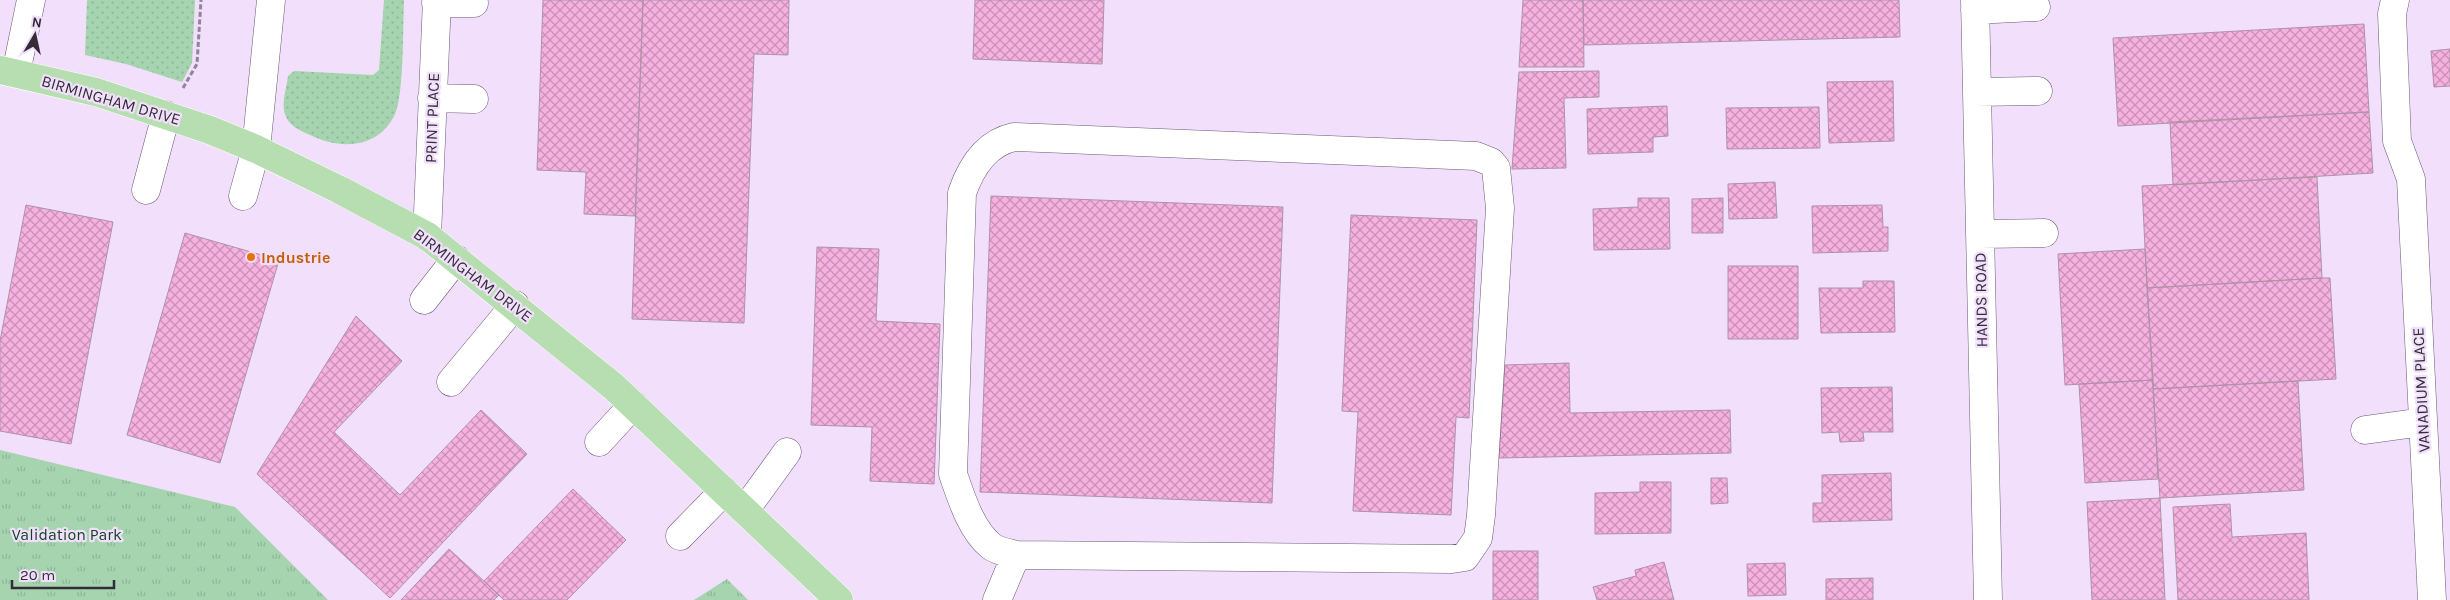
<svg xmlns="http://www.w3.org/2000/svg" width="2450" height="600" viewBox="0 0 2450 600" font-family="Karla,sans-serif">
	<defs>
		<pattern id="grass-dots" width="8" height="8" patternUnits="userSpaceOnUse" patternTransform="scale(1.25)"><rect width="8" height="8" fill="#a5d4af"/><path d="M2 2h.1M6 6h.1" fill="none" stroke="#8fb697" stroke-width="1.8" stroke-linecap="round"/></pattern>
		<pattern id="park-tufts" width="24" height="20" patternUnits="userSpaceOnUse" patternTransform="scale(1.25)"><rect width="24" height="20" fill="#a5d4af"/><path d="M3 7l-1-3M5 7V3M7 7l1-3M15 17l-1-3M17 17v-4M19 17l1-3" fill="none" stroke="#8fb697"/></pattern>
		<pattern id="building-cross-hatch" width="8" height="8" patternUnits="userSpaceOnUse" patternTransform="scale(1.25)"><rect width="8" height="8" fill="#f7b1e1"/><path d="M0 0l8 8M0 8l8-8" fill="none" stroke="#c990b7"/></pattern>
	</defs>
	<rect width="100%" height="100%" fill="#f1dffc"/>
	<path fill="url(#grass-dots)" d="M87,0H195L192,63L182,82L126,64L85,55Z
		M384,0H404C403,23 404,97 395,114C379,149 340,150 310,135C299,130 289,126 285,114C281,104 287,86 288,76L294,71L373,75L379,70Z"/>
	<path fill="url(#park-tufts)" d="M0,450L235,507L328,600H0Z
		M727,579L748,600H694Z"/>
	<path fill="url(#building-cross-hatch)" stroke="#ae92a5" d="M543,0H643L635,216L584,214L586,172L537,170Z
		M643,0H789L788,55L754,54L744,323L632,319Z
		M975,0H1104L1102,64L973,59Z
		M1523,0H1583L1584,67H1519Z
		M1583,0H1899L1900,37L1584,45Z
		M2364,24L2369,112L2118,126L2113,38Z
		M2450,49V86L2434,87L2431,51Z
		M1599,71V97L1564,98L1566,168L1512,169L1519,72Z
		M1893,81L1894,141L1829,143L1827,82Z
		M1667,106L1668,136L1653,137V152L1588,154L1587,109Z
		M1819,107L1820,148L1727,149L1726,108Z
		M2369,112L2373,173L2173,185L2170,122Z
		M2317,177L2322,278L2147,288L2142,186Z
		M1775,182L1777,218L1729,219L1728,184Z
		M991,196L1283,207L1272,503L980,492Z
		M1638,198H1669L1670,249L1594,250L1593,209L1638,207Z
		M1723,198V233H1692V199Z
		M26,205L113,222L71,444L0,431V341Z
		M1882,205L1883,227H1888V251L1813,253L1812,206Z
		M1351,215L1477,220L1469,418L1456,417L1451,515L1353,511L1358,412L1342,411Z
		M185,233L279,260L220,463L127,435Z
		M817,247L879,249L876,321L940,324L934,484L870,481L872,427L811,425Z
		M2145,249L2153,380L2065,385L2058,254Z
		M1728,266H1798V339H1728Z
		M2322,278H2330L2336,379L2153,389L2147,288Z
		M1863,281H1894L1895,332L1821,333L1819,288H1863Z
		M356,316L402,361L334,432L400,495L481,410L527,454L390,598L257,474Z
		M1569,363L1570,413L1730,410L1731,453L1499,458L1505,365Z
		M2153,380L2158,479L2085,483L2079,384Z
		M2298,381L2304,490L2160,498L2153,389Z
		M1892,387L1893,432H1863L1864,441L1840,442L1839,432L1822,433L1821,388Z
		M1891,473L1892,520L1813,522V503H1822V475Z
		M1711,478H1727L1728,503L1711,504Z
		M1640,482H1671V533L1595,534V493L1640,492Z
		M573,489L626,540L567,600H504L484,581Z
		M2160,498L2165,600H2092L2087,502Z
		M2230,504L2232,537L2306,533L2309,600H2178L2173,507Z
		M449,549L499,595L494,600H401Z
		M1493,551H1538V600H1493Z
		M1664,562L1674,600H1597L1593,587L1636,576L1635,570Z
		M1785,563L1786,595L1748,596L1747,564Z
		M1873,578V600H1826V579Z"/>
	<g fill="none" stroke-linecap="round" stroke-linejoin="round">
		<g stroke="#695a72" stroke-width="29">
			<path id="minor" d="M1975,0L1988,600
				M2395,0L2392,14L2397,141L2411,179L2432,600
				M436,3H474
				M1975,10L2036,7
				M16,73L31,0
				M1977,92L2038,91
				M432,98L474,99
				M146,190L166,115
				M243,196L256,149L271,0
				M1980,234L2044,233
				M427,236L437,0
				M424,300L456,259
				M451,382L515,305
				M2365,430L2423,422
				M599,442L633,405
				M745,510L787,452
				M680,536L724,491
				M997,600L1016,555L1452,559L1465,557L1478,538L1481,515L1500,208L1496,168L1491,162L1476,156L1014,137C986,143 971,167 962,193L953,474C961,497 971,530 991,546C997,551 1009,553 1016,555"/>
		</g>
		<g stroke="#fff" stroke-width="29">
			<path id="major" d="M0,70L96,92L210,130L256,149L340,190L427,236L614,387L839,600"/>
		</g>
		<path stroke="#908498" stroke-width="3" stroke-dasharray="5 2.5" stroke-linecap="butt" d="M183,88L197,64L201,0"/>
		<use href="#minor" stroke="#fff" stroke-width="28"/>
		<use href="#major" stroke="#b7deb0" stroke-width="28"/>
	</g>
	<circle fill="#e8710a" stroke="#f1dffc" stroke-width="2" cx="251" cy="257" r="5"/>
	<g text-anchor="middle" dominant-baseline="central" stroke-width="4.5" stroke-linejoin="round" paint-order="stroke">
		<g font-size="16" fill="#342d38" stroke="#f1dffc">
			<text transform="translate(111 100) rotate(16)">BIRMINGHAM DRIVE</text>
			<text transform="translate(432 118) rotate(-88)">PRINT PLACE</text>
			<text transform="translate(473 275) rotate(37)">BIRMINGHAM DRIVE</text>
			<text transform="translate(1981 300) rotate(-91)">HANDS ROAD</text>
			<text transform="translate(2421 390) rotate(-93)">VANADIUM PLACE</text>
		</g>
		<g font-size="16" font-weight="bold" fill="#c56008" stroke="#f1dffc" text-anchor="start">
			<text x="261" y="257">Industrie</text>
		</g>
		<g font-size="16" fill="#104422" stroke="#f1dffc">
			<text x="67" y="534">Validation Park</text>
		</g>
	</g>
	<g transform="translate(35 35) rotate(9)" stroke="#f1dffc" stroke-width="4" paint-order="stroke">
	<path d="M0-4L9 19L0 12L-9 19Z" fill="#342d38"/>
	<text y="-8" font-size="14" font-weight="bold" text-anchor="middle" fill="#342d38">N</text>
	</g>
	<path d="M12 580v8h102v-8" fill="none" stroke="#342d38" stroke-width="2.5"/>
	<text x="20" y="580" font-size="15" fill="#342d38" stroke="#f1dffc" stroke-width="4" paint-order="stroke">20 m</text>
</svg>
